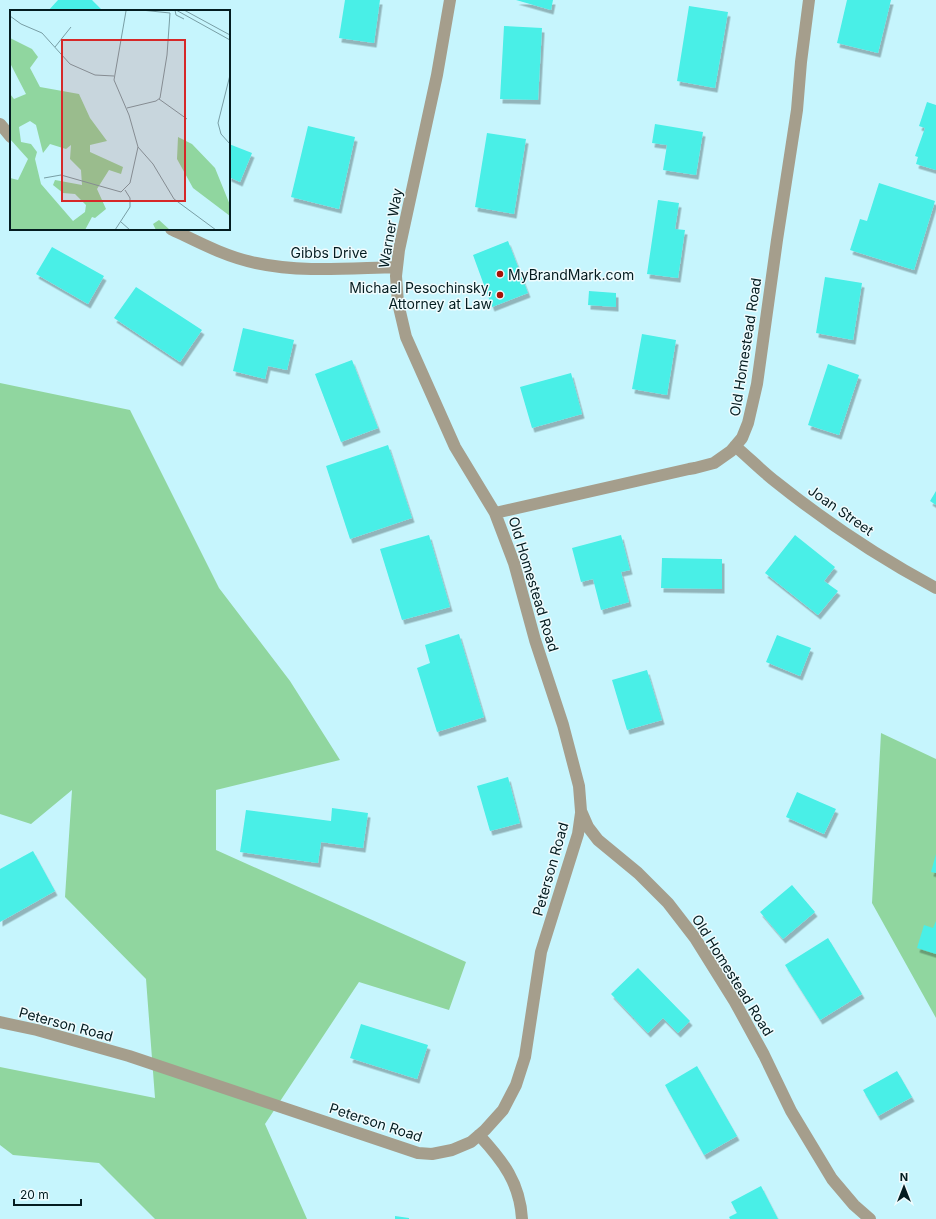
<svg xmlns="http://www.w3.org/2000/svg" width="936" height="1219" viewBox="0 0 936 1219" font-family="Inter,sans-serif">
	<defs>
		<filter id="shadow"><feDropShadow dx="2.5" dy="4.5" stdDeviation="0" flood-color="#0004"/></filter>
	</defs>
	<rect width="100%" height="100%" fill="#c6f5fd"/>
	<path fill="#90d69f" d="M0,383L130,410L219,588L290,681L340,760L216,790V850L466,962L449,1010L359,982L265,1124L307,1219H155L99,1163L13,1155L0,1145V1067L155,1098L146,979L65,897L72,790L31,824L0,814Z
		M881,733L936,759V1018L872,903Z"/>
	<path fill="#49efe7" filter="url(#shadow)" d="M58,0H92L103,11H48Z
		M345,0H380L374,43L339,38Z
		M516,0H553L551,10Z
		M847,0H891L878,53L837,43Z
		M689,6L728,12L715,88L677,81Z
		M504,26L542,28L538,100L500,99Z
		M927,102L936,105V170L916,164L918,157L915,156L925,128L919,126Z
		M655,124L703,132L696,175L663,170L667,145L652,143Z
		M308,126L355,137L339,209L291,197Z
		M487,133L526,139L514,214L475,207Z
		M229,144L252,153L240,182L229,177Z
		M879,183L935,201L914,270L850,250L860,219L867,221Z
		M658,200L679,203L675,229L685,230L678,278L647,274Z
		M508,241L528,293L492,307L473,255Z
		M52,247L104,276L88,304L36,274Z
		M825,277L862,283L853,340L816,333Z
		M136,287L202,330L180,362L114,318Z
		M589,291L616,293V307L588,305Z
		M243,328L294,340L287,370L268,366L265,379L233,371Z
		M642,334L676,340L667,395L632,389Z
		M352,360L378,428L341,442L315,374Z
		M828,364L859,375L839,435L808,425Z
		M571,373L582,414L532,428L520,387Z
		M388,445L412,518L350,539L326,466Z
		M936,491V505L930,501Z
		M429,535L450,607L402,620L380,549Z
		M621,535L630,570L621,572L629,602L601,610L593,579L581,582L572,548Z
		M795,535L835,567L824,581L838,591L818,615L765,573Z
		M662,558L722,559V589L661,588Z
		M459,634L484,717L437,732L417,668L430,663L425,645Z
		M777,635L811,648L800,676L766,662Z
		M647,670L662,720L627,730L612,680Z
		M508,777L520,823L490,831L477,786Z
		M797,792L836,809L824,834L786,817Z
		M332,808L368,813L363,848L321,842L318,863L240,852L246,810L331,821Z
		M33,851L55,891L0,922V869Z
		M936,854V873L931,872Z
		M792,885L815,912L783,939L760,912Z
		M936,921V954L917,948L924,925L933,928Z
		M828,938L862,994L820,1020L785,965Z
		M638,968L690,1021L678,1033L663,1018L648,1033L611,994Z
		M361,1024L428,1045L417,1079L350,1058Z
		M697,1066L737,1136L704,1155L665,1085Z
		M897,1071L912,1097L878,1116L863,1090Z
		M761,1186L778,1219H730L729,1217L737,1213L731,1202Z
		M395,1216L409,1218V1219H395Z"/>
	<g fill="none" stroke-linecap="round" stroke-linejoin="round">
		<path stroke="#a59e8c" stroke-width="12" d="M450,0L437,75L399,250L396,276L398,303L406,337L455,447L495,513L514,563L535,640L563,725L579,786L581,811L588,827L598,840L638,873L668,903L695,938L735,1002L764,1055L791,1111L832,1179L854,1205L870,1219
			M0,124L11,137
			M171,229C198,242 226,257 256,263C302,273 350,268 397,267
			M735,446C749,458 762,471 776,482C826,522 880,558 936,588
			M495,513L689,469L695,468L714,463L731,451L742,438L748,423L757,384L777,240L797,110L801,62L809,0
			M0,1022L37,1030L129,1056L418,1153L432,1154L452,1150L471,1142L485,1130L503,1110L516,1085L525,1057L541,952L578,834L581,813
			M479,1135C503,1161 520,1183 522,1219"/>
	</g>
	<g fill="#a61206" stroke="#effbfd" stroke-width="1.5">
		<circle cx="500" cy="274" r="4"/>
		<circle cx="500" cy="295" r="4"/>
	</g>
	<g text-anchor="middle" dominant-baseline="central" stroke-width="3" stroke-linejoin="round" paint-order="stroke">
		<g font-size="14" fill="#041c20" stroke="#effbfd">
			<text transform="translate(390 228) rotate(-80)">Warner Way</text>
			<text x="329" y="252">Gibbs Drive</text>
			<text transform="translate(745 347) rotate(-81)">Old Homestead Road</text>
			<text transform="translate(841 510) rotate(35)">Joan Street</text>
			<text transform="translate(534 584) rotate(73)">Old Homestead Road</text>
			<text transform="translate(550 869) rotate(-74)">Peterson Road</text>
			<text transform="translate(733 975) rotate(58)">Old Homestead Road</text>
			<text transform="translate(66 1024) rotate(15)">Peterson Road</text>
			<text transform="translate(376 1122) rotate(18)">Peterson Road</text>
		</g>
		<g font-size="14" fill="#041c20" stroke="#effbfd" text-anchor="start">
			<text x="508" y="274">MyBrandMark.com</text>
			<text x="492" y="287" text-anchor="end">Michael Pesochinsky,<tspan x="492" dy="16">Attorney at Law</tspan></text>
		</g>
	</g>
	<g transform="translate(10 10)">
		<rect width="220" height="220" fill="#c6f5fd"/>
		<path d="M0,28L22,39L28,47L20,58L30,77L69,84L80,108L97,131L80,135V142L113,157L111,164L99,160L87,179L96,199L85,208L82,207L75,220H0V168L8,170L18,149L0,129V84L4,89L16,84L0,53ZM20,111L26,115L33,143L40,134L56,139L61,135L60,149L71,160L72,175L45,170L43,175L53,183L65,184L76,195L75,202L63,211L31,174L25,149L27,142L21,134L11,132L9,117ZM168,127L182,134L205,158L220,195V206L183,178L167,149ZM149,210L160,220H146L143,214Z" fill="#90d69f" fill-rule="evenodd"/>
		<path fill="none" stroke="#789ea5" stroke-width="1" d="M165,0L166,5L174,9M166,0L220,30M174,0L220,25M116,1L104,70L119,105L128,137L143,154L164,189L206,220M0,6L11,14L32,23L60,54L85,65L104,66M45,37L61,17M220,65L208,113L211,124L220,134M149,89L177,109M117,98L146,91L150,88L157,45L160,3L131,0M34,168L51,165L111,182L120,173L128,137M111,212L120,220M105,220L120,197V188L115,180"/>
		<path fill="#d62828" fill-opacity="0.15" stroke="#d62828" stroke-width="2" d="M52,30H175V191H52Z"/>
		<rect width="220" height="220" fill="none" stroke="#041c20" stroke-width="2"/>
	</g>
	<g transform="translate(904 1187)" stroke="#effbfd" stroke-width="3" paint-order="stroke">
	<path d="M0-3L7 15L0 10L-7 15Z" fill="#041c20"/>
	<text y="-6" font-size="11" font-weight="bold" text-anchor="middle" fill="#041c20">N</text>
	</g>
	<path d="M14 1199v6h67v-6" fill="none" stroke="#041c20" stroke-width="2"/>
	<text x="20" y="1199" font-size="12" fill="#041c20" stroke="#effbfd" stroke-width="3" paint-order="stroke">20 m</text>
</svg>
